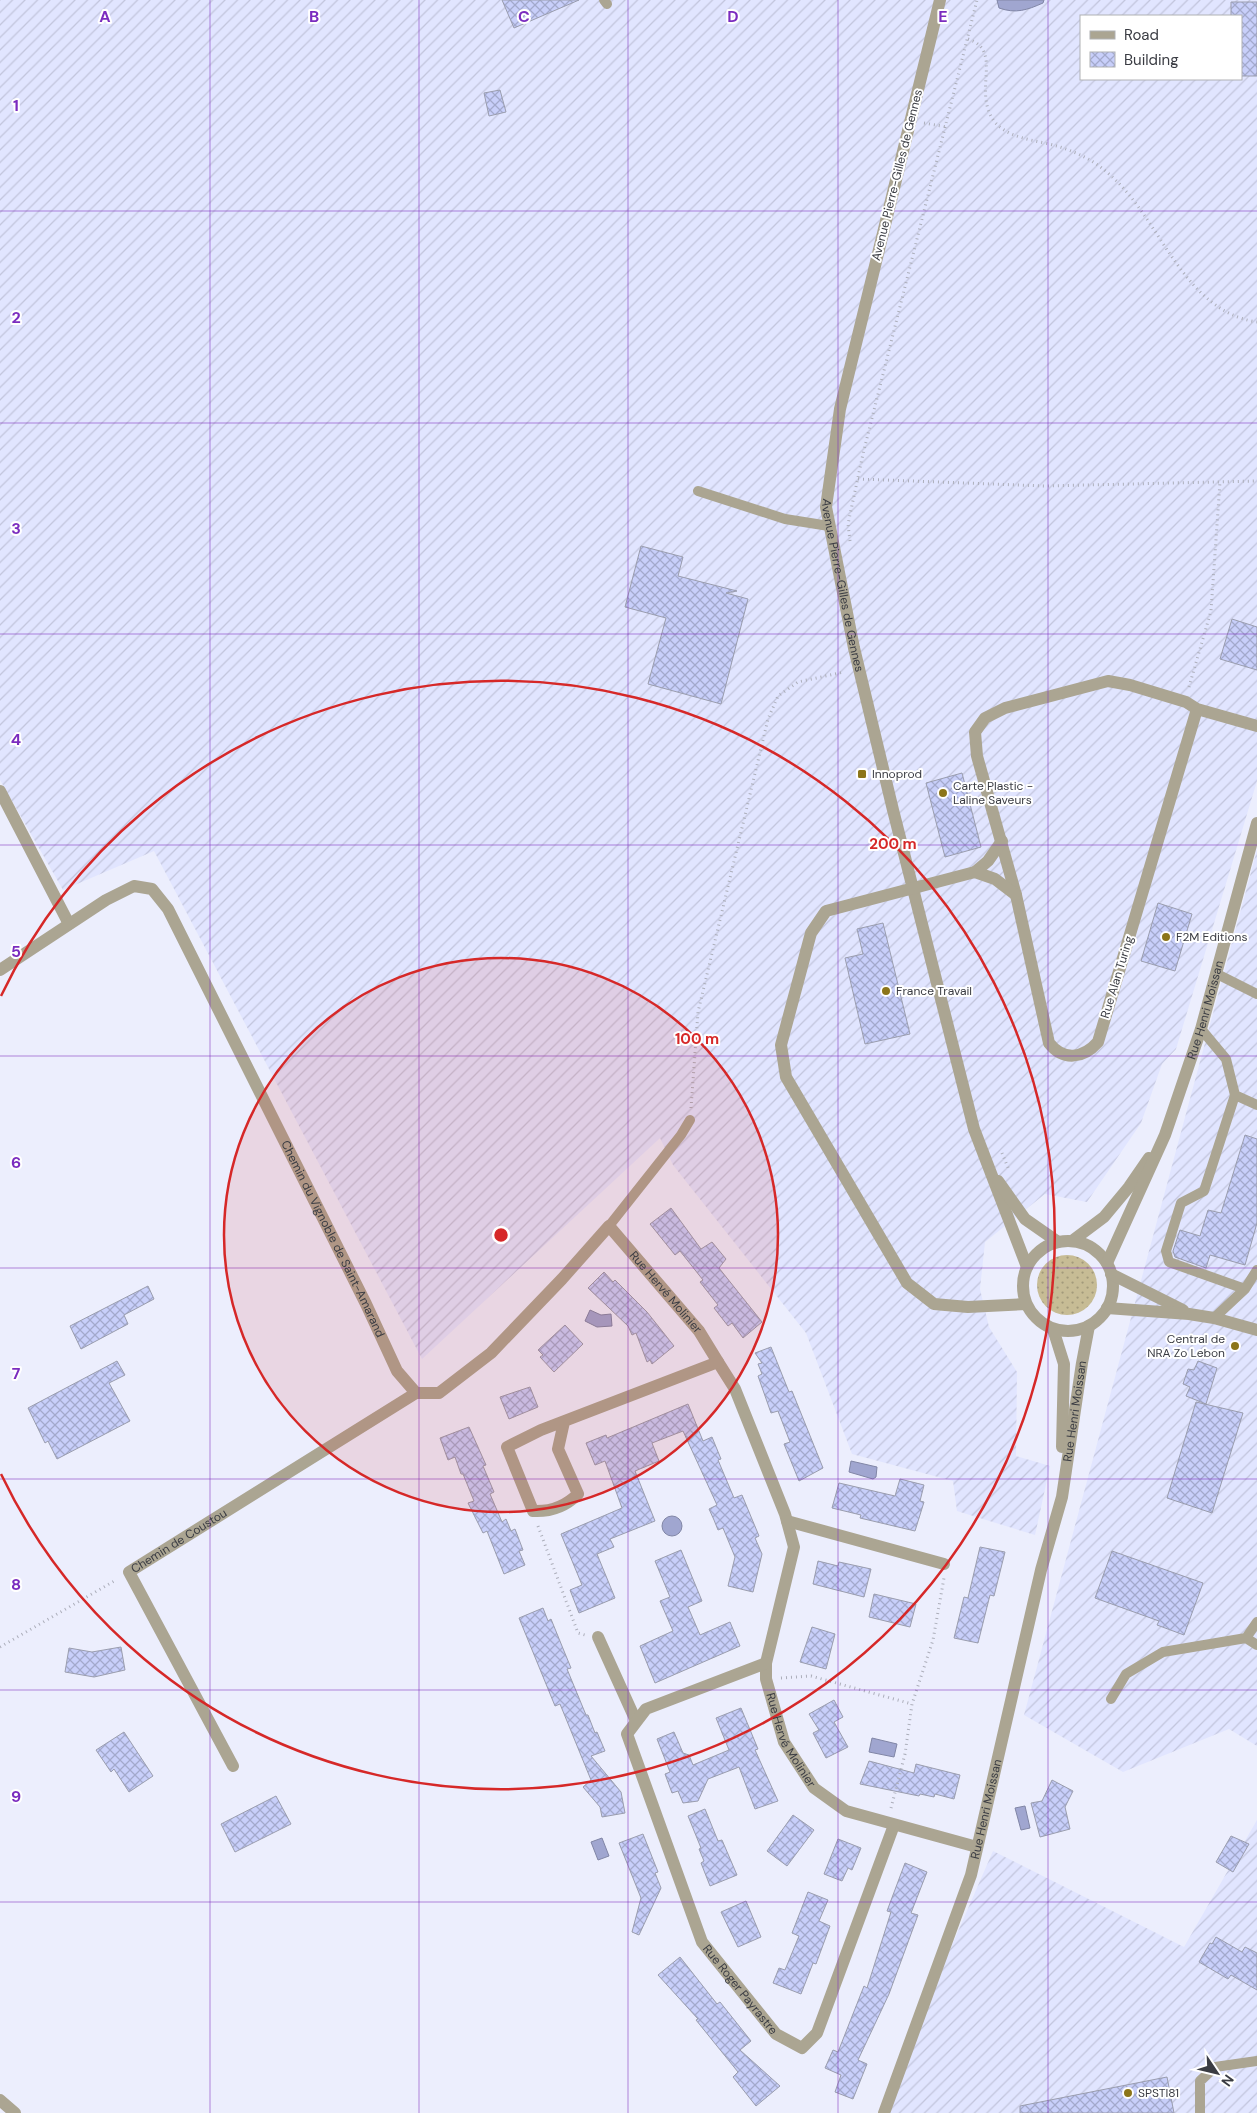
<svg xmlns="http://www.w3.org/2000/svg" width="1257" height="2113" viewBox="0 0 1257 2113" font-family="'DM Sans',sans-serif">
	<defs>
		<pattern id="industrial-furrows" width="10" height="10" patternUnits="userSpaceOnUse" patternTransform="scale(1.25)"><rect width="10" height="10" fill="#e1e5ff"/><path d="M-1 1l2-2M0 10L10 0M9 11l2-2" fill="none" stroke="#c2c5dc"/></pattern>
		<pattern id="grass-dots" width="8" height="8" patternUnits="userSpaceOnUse" patternTransform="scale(1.25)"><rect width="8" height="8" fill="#c7bc95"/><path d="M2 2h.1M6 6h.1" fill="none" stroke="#a39a7b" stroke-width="1.8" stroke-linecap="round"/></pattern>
		<pattern id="building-cross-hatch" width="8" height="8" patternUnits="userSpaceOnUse" patternTransform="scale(1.25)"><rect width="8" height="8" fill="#c8cffa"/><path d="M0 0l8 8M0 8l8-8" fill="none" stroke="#a3a9cc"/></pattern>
	</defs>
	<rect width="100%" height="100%" fill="#eceefd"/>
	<path fill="url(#industrial-furrows)" fill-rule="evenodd" d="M0,0H1257V781L1176,1049L1162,1064L1141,1123L1087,1202L1045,1194L985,1242L980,1289L989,1327L1017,1372L1016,1456L1050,1466L1035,1535L957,1511L953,1481L852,1454L806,1333L673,1165L660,1138L422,1359L154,851L63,890L0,780ZM1081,16H1241V79H1081Z
		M1257,850V1746L1229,1729L1123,1772L1024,1715Z
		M1257,1820V2113H879L993,1851L1184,1947Z"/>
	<path fill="url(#grass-dots)" d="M1037 1285a30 30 0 1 1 60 0a30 30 0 1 1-60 0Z"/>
	<path fill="#a0a6d0" stroke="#8186a6" d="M997,0H1044L1043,3C1027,10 1016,14 999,8Z
		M590,1310L601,1315L611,1314L612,1326L597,1327L585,1321Z
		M851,1461L877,1467L876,1477L873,1479L849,1472Z
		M662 1526a10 10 0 1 1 20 0a10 10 0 1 1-20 0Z
		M872,1738L897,1744L894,1757L869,1752Z
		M1025,1806L1030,1828L1021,1830L1015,1808Z
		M602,1838L609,1856L598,1860L591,1842Z"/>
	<path fill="url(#building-cross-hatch)" stroke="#9a9dae" d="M502,0H579L514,28Z
		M1231,2H1257V76H1241V16H1231Z
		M500,90L506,112L489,116L484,93Z
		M641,546L683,557L678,576L737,591L726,593L748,599L721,704L648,684L666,618L625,607Z
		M1232,619L1257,627V670L1220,659Z
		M962,773L981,847L945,857L926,783Z
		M1158,903L1192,914L1175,971L1141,961Z
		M883,923L910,1034L865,1044L845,958L863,954L857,929Z
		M1245,1135L1257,1139V1223L1245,1265L1210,1255L1206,1268L1175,1257L1173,1251L1180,1230L1200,1236L1208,1210L1221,1213Z
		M671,1208L701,1249L712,1242L726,1259L719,1268L762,1322L743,1338L732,1323L728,1326L714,1308L718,1305L700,1282L703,1280L680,1251L675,1255L650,1224Z
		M604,1272L613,1282L615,1280L647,1312L674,1346L652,1364L650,1360L647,1362L636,1333L632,1335L628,1326L588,1288Z
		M148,1286L154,1299L124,1315L128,1324L81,1349L70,1326Z
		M565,1325L583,1344L554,1372L540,1357L543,1355L538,1350Z
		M771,1347L789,1392L792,1391L823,1468L799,1481L784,1444L790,1442L778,1411L771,1413L758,1376L762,1374L758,1364L762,1363L755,1353Z
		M117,1361L125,1375L109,1383L130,1421L57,1459L48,1441L45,1443L28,1408Z
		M1198,1361L1217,1368L1206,1404L1186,1396L1190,1387L1183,1384L1188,1369L1194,1370Z
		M530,1387L538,1407L509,1419L500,1397Z
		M1196,1402L1243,1413L1212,1513L1167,1498Z
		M688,1404L703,1441L712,1437L721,1459L718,1460L734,1498L742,1495L759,1536L755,1538L762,1554L753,1592L728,1586L735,1557L723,1528L718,1530L714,1520L709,1509L717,1505L683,1431L652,1443L659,1461L635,1471L655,1521L610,1539L614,1547L597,1554L615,1598L579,1613L570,1590L582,1585L561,1534L622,1508L605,1461L595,1465L586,1443L606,1435L607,1438Z
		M469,1427L486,1465L483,1466L494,1492L490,1494L502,1522L506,1519L511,1531L515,1529L523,1550L519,1551L525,1565L504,1574L487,1531L483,1533L468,1503L474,1501L463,1474H461L455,1457L448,1460L440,1438Z
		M900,1479L924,1485L920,1501L924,1502L915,1531L860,1518L861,1515L832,1508L839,1483L895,1496Z
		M980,1547L1005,1552L994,1596L990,1595L978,1643L954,1638L964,1597L968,1598Z
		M681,1550L702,1601L688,1607L700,1635L730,1622L740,1646L655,1683L640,1646L673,1631L660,1601L670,1597L655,1561Z
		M1112,1551L1203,1583L1184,1635L1157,1625L1159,1621L1095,1598Z
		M818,1561L838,1566L839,1562L871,1569L864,1597L813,1584Z
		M874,1594L916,1604L910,1627L869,1617Z
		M543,1608L548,1621L551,1619L564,1651L571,1668L567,1669L586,1715H588L595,1733L597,1732L605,1751L591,1756L621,1792L625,1813L602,1817L600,1807L583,1787L591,1780L560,1704L555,1706L519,1618Z
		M812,1627L835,1634L826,1669L800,1662Z
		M121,1647L125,1670L94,1677L65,1672L69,1648L92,1652Z
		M834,1700L843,1717L834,1722L848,1747L826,1758L813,1733L819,1730L809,1714Z
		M741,1708L758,1749L755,1750L778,1801L755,1809L739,1767L708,1779L698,1801L683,1803L678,1791L672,1793L665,1774L670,1772L657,1739L674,1732L683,1753L689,1755L693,1765L729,1750L716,1718Z
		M124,1732L153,1776L129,1792L114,1769L111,1772L96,1750Z
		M869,1761L914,1773L916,1764L960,1775L954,1799L935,1794L934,1797L920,1794L919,1796L860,1784Z
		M1052,1780L1073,1791L1065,1807L1070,1829L1040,1837L1031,1803L1042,1801Z
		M276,1796L291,1824L235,1852L221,1824Z
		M705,1809L718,1841L722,1840L737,1875L710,1886L701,1863L704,1861L699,1849L701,1848L688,1816Z
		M793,1815L814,1830L787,1866L767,1851Z
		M643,1834L658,1872L655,1873L661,1888L639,1935L632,1932L641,1898L619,1843Z
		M1231,1836L1249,1844L1233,1872L1216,1862Z
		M838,1839L861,1848L852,1870L848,1868L842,1881L824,1874Z
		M905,1863L927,1872L911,1913L918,1915L889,1994L858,2060L867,2064L853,2099L835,2092L841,2075L825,2068L833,2050L838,2052L864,1986L867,1988L891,1912L887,1911Z
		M808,1892L828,1900L819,1921L830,1926L816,1964L813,1963L801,1994L773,1983L779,1968L785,1970L799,1936L792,1933Z
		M746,1901L761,1937L738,1947L721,1912Z
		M1216,1937L1242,1952L1245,1947L1257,1953V1990L1231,1975L1228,1979L1199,1962L1210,1943L1212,1944Z
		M680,1957L717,2004L720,2002L751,2041L740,2050L780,2086L756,2106L733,2077L738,2072L696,2020L698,2019L658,1975Z
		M1167,2077L1174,2113H1020V2106Z"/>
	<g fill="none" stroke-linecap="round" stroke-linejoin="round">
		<path stroke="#acaeba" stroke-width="3" stroke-dasharray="1 4" stroke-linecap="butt" d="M968,39C1004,51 972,90 994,121C1009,140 1039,140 1060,147C1078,153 1095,161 1109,174C1161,218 1182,311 1257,322
			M924,123L947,127
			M858,479L1045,486L1257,481
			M850,541L848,524L863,454L977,0
			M1189,687L1211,611L1220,482
			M691,1108L698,1012L768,719L778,696L798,682L844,672
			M1002,1153L1009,1170
			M538,1526L578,1633L585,1635
			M0,1647L116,1580
			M781,1678L811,1676L912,1704
			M891,1808L905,1754L912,1704L933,1640L944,1578"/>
		<path stroke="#aba592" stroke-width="10" d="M604,0L607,4
			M698,491L785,519L829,526
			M1217,974L1257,994
			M1201,1029L1226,1059L1235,1095L1204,1191L1181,1203L1166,1251L1169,1262L1245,1289
			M1235,1095L1257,1105
			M609,1226L681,1135L690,1120
			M1214,1318L1245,1289L1257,1270
			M1246,1638L1257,1645
			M1111,1699L1126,1674L1163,1652L1246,1638L1257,1622
			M1200,2113V2081L1215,2067L1257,2061"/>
		<g stroke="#aba592" stroke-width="12">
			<path id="s1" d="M940,0L840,409L826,507L854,648L893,810L974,1129L1027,1267"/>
			<path d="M1197,709L1098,1042C1083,1059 1063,1061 1049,1043L1016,895L977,756L975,732L985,718L1005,708L1108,681L1130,685L1186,702L1197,709L1257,726"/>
			<path d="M0,791L69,924"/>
			<path d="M1002,841L988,861L975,872L826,911L811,933L781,1045L786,1077L907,1283L934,1304L968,1307L1026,1304"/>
			<path d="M975,872L995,879L1016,895"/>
			<path id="s2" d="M0,970L106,900L134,886L152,889L168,909L366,1304L397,1371L416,1393H439L491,1353L562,1279L609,1226L699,1331L718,1362L735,1389L785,1514L794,1547L766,1663V1679L784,1742L814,1788L846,1811L977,1847"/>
			<path d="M998,1181L1025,1219L1058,1242"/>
			<path d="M1072,1241L1104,1217L1129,1187L1149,1158"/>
			<circle cx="1068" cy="1286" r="45"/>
			<path id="s3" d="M1107,1263L1165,1135L1201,1029L1257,823"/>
			<path d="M1111,1274L1183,1310"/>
			<path d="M1107,1308L1189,1314L1214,1318L1257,1330"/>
			<path d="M1053,1329L1064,1364L1062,1447"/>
			<path d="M564,1422L558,1449L578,1494C565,1507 551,1512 533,1511L507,1447L541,1430L718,1362"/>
			<path d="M787,1521L944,1564"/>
			<path d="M598,1637L636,1721"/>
			<path id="s4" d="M766,1663L646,1709L627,1734L702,1942L776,2034L802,2048L817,2033L894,1825"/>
			<path id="s5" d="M233,1766L129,1572L416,1393"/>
			<path d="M0,2100L15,2113"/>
			<path id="s6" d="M884,2113L971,1875L1041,1570L1062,1497L1082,1363L1089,1326"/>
		</g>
	</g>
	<path fill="none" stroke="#7b2cbf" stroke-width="1" stroke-opacity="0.55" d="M210,0V2113M419,0V2113M628,0V2113M838,0V2113M1048,0V2113M0,211H1257M0,423H1257M0,634H1257M0,845H1257M0,1056H1257M0,1268H1257M0,1479H1257M0,1690H1257M0,1902H1257"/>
	<circle cx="501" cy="1235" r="277" fill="#d62828" fill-opacity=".12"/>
	<g fill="none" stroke="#d62828" stroke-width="2.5">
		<circle cx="501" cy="1235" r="277"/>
		<path d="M1 996A554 554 0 1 1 1 1474"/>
	</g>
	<g fill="#8c7519" stroke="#fff" stroke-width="2">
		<rect x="857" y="769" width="10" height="10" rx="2.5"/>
		<circle cx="943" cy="793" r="5"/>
		<circle cx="1166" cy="937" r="5"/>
		<circle cx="886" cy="991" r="5"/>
		<circle cx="1235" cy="1346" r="5"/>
		<circle cx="1128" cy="2093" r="5"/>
	</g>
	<g text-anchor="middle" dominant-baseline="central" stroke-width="4" stroke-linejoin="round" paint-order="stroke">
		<g font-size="12" fill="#3a3c43" stroke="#fff">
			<text transform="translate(897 175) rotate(-76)">Avenue Pierre-Gilles de Gennes</text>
			<text stroke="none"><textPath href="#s1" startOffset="600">Avenue Pierre-Gilles de Gennes</textPath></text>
			<text transform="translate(1117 977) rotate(-73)">Rue Alan Turing</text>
			<text stroke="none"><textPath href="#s3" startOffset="272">Rue Henri Moissan</textPath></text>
			<text stroke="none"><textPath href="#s2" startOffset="571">Chemin du Vignoble de Saint-Amarand</textPath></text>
			<text stroke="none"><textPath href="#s2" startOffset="1096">Rue Hervé Molinier</textPath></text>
			<text stroke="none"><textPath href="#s6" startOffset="729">Rue Henri Moissan</textPath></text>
			<text stroke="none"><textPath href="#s5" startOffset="279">Chemin de Coustou</textPath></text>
			<text stroke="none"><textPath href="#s2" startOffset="1586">Rue Hervé Molinier</textPath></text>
			<text stroke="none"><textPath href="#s6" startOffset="321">Rue Henri Moissan</textPath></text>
			<text stroke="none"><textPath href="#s4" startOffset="442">Rue Roger Payrastre</textPath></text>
		</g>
		<g font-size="12" fill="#3a3c43" stroke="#fff" text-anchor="start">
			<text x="872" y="774">Innoprod</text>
			<text x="953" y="786">Carte Plastic -<tspan x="953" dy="14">Laline Saveurs</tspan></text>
			<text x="1176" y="937">F2M Editions</text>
			<text x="896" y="991">France Travail</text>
			<text x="1225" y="1339" text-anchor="end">Central de<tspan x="1225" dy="14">NRA Zo Lebon</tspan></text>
			<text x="1138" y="2093">SPSTI81</text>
		</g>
	</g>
	<g font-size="16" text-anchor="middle" font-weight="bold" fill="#7b2cbf" stroke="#fff" stroke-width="4" stroke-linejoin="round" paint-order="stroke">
		<text x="105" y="22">A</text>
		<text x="314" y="22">B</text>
		<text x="524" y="22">C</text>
		<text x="733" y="22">D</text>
		<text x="943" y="22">E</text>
		<text x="16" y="111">1</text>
		<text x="16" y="323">2</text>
		<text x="16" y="534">3</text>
		<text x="16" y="745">4</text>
		<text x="16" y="957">5</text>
		<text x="16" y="1168">6</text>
		<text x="16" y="1379">7</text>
		<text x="16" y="1590">8</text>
		<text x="16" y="1802">9</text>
	</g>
	<circle cx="501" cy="1235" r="8" fill="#d62828" stroke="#fff" stroke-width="2.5"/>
	<g font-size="15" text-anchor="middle" font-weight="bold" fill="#d62828" stroke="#fff" stroke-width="4" stroke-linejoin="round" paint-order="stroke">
		<text x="893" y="849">200 m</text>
		<text x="697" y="1044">100 m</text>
	</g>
	<rect x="1080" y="15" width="162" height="65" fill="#ffffff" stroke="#b0b1b4"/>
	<rect x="1090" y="31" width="25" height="8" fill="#aba592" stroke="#b0b1b4"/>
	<text x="1124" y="40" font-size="15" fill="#3a3c43">Road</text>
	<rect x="1090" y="52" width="25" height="15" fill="url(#building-cross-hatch)" stroke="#b0b1b4"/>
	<text x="1124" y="65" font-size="15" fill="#3a3c43">Building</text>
	<g transform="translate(1217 2073) rotate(125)" stroke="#ffffff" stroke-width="4" paint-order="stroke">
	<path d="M0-4L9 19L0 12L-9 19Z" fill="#3a3c43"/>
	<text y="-8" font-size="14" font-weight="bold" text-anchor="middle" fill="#3a3c43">N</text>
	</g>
</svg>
